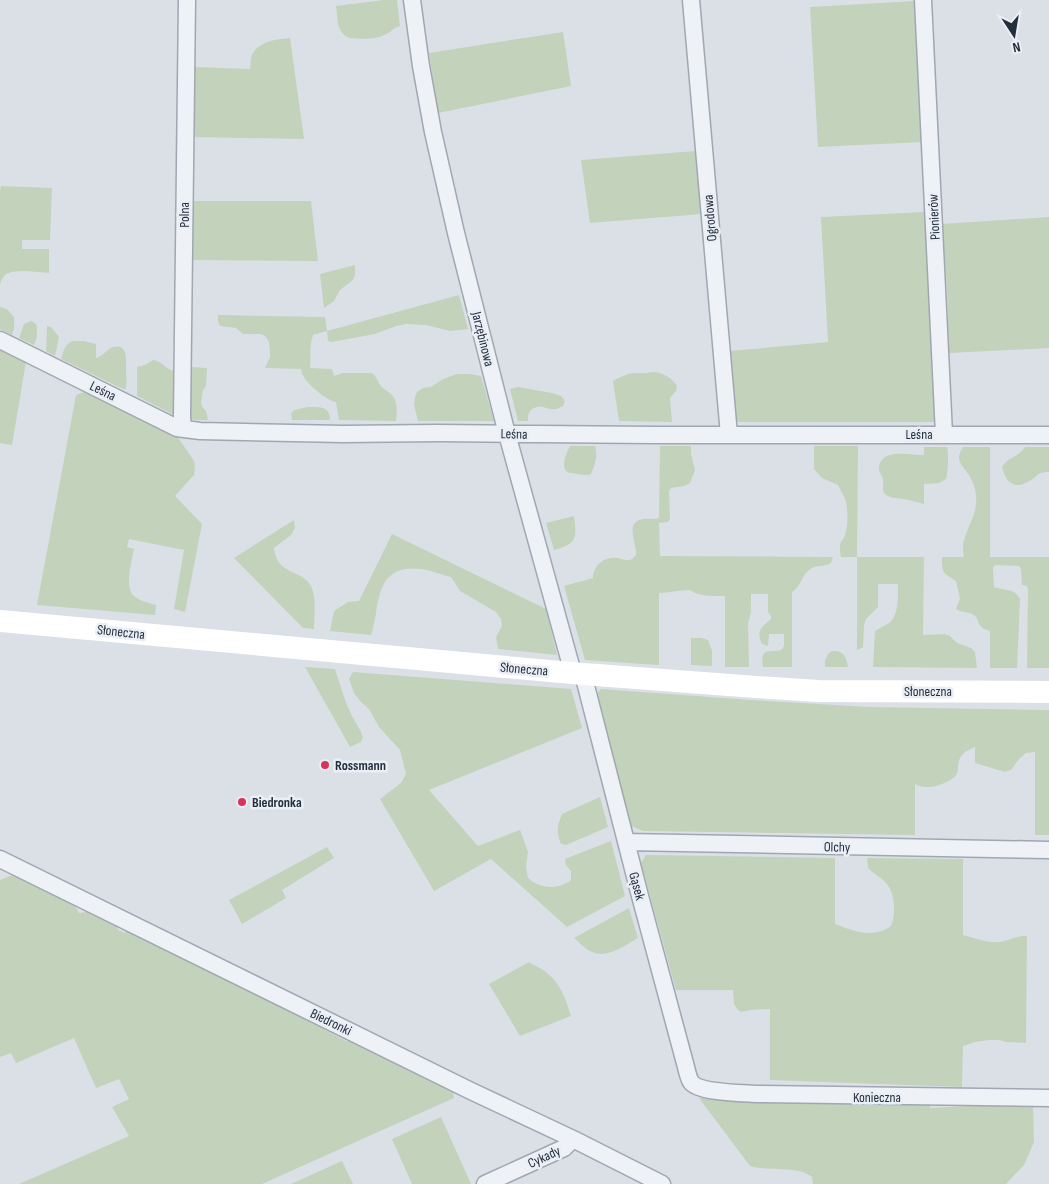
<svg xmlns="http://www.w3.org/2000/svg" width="1049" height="1184" viewBox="0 0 1049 1184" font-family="'Sofia Sans Condensed',sans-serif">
	<rect width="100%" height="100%" fill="#dbe0e7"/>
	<path fill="#c3d2bb" d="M383,0H397L400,26C391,29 393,31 386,34C377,40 361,39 350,38C336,34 338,17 336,6Z
		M915,1L922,142L818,147L810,7Z
		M563,32L571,86L438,113L429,53Z
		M290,38L304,139L193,137L194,67L250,69C251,64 250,57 253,53C260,41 278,39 290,38Z
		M696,151L702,214L590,223L581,160Z
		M1,186L52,188L50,240H22V249H49V273C39,272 15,269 6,274C3,277 1,280 0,285V191Z
		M193,201H311L318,261L191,260Z
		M925,212L928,282L937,422H735L730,351L828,342L821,217Z
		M1049,217V348L949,353L947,288L942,224Z
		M355,265V275L353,280L340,290L334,301L324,308L320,274Z
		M459,295L468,329L450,331L426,325L407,324L396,326L375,334L332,342L328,341L327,331L313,335C309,346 311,358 310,368L332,369L334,376L343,373H372C377,377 377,381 381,386C383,389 388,391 391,394C398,401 397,411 396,421L339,420L336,402C328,401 311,387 306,380C303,377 302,373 301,369L265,368L270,357V352L269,342L265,336L261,334H243L236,328L220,326L218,321V315L325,317L327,331Z
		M0,307L7,309L14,317V329L12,335L0,329Z
		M31,321L36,324C38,331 37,339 34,345L19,338L24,324Z
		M47,326L51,327L59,337L55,356L46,351Z
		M73,341H83L96,344V358C99,357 101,356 103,354C106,352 109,348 113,347C129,343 126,362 126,370C126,379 128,381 125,390L61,359C64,351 64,344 73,341Z
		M0,349L26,362L12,445L0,443Z
		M153,360C162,361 164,368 174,371V413L172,414L137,396V367L145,365Z
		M191,367L207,368L206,386L203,390L201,403L203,408L206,411L208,420H193L190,417Z
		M652,372C661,371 672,378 677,386L676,391L670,398L672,422L619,421L613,381C620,377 626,374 634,373C640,373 645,374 652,372Z
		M457,374H469L481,376L494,421H418L414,405L415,397L417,392L423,388L431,387L443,379Z
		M518,387L552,393L561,396L565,401L563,406C560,407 558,409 555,409C551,410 547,408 543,407C533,406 527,411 528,421H518L510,389Z
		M87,391L175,433L194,461L195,467L194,475L175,496L202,524L185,612L174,609L184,550L129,539L127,547L134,549C132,559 124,589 134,596C140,601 149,603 156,605L155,615L37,605L76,395Z
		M308,407C320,407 330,406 330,420H292L291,414L294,410Z
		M570,446H595C598,456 595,465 591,474C586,476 583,475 578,474C574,473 569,474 566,471C561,465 567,452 570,446Z
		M660,446H691V454L695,470L690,483L684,486L671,488L669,491L670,519L668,522L659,523L660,556L833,557L831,563C825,567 818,565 812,568C801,574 802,586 792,592V667H763C762,661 761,656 765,652C782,649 785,655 784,634H769L768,646L762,644C756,630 761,628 771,619V616L768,612V594H751V612L748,623L749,667H725V596C714,596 699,597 690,590C679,590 669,593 659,593V665L585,660L564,586L593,578C593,565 605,556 618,558C622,559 626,561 630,560C633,559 634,557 636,555C637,543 624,522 643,519C648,518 653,520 659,518Z
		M814,446H858L857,557H924L923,635L945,634L950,636L957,643L971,648L975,652L977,668L873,667L875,631C879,628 885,626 889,623C899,616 898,595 898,584H878V607L866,619L864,625L863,647L860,649L857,650V557H841C837,538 844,544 846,531C848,524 848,506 845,499C843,494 840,490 838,485L822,478L814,469Z
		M924,447H947C949,453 948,472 946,479L939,483L924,484V504C919,503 914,501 909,500C902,498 892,499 886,495C881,491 884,486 883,480C882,475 878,471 879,466C882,448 912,455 924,455Z
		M963,447H990V557H1049V668H1027L1028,590L1027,586L1022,585L1021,569L1019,566L995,565L993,568L994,587C1004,591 1015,588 1020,599L1017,668H990V631C973,626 982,619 972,614C967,611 961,613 956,609L960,599L956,581C943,572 942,575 942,557H964C963,553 963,549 963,545C966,528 978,514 976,496C976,487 971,478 966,471C959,462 956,458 963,447Z
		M1025,447H1049V472C1046,472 1043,472 1041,473C1037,474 1035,478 1031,480C1015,491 1006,483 1002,467C1009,456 1018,458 1025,447Z
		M574,516C577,538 577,544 554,550L546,523Z
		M294,520L295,528L291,535L274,548C277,576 302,569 311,586C317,599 314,616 314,629L303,628L234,558Z
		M392,534L546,609L557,655L498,649L496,637L502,626L501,619L496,612L460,591L451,577C441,575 431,570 421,569C388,565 380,584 376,613C375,620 373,628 371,635L330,631L334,611L348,602L359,601Z
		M691,638H701L708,640L712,651V666L691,665Z
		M832,651C844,650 846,657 848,667H825V661L828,654Z
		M305,667L335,669L345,700L352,716L360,730L363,737L361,742L350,747Z
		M353,672L571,689L582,728L429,790L478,846L520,830L528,852L526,867L528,878C540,889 558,890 571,880V871L566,865L565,859L611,841L625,896L567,927L491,859L434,891L380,799L401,783L406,774L400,750L379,727L369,709L361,702L354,693L349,679Z
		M601,689L751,700L870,707L1049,710V835H1035V752L1026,753L1019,759L1011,770L1005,772L975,763V747C965,751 959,755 958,766C958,768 958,771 957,773C955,781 934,788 926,787C922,787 919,786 915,784V835L643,831L629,825L594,697Z
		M600,797L608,827L566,845L561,844C556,831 557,827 562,814Z
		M327,847L334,858L282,890L286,898L242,924L229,900Z
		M646,855L835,858V924C853,931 874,939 891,926C896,914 895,894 887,884C882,878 874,874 868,868L867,858L963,859V935C975,938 987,943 999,942C1009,941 1017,935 1027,936L1026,1043L1006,1042L1000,1040H989L975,1042L963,1046L962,1087L770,1080V1009L751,1010L741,1012L738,1010L734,1004L733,990H676L641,863Z
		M13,875L75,906L79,913L87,912L117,926L118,930L125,933L126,931L289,1011L346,1041L353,1042L419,1074L453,1092L454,1098L262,1184H19L129,1136L112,1107L129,1099L119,1079L96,1088L74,1038L16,1063L11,1053L0,1057V880Z
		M629,908L638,938C624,946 606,960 590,951C584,948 579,942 574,938Z
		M529,962C535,966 542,968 547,973C561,984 566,1000 571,1016L520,1036L489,984Z
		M699,1098L930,1105V1108L968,1106H1033L1034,1142L1024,1165L1006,1184H813L812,1177C797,1165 769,1172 750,1166Z
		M441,1117L471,1184H412L392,1139Z
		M342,1161L353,1184H291Z"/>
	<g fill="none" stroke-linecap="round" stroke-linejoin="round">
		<g stroke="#a0a7b1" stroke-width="19">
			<path id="minor" d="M412,0L421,66L433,132L456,233L507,434L573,673
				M691,0L729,435
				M923,0L944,434
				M0,340L177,428L200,431L343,434L437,433L656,435H1049
				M183,429L182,416L187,0
				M583,674L640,896L686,1067C687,1071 688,1077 691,1082C699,1093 743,1093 757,1094L1049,1098
				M626,842L1049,850
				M0,859L471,1091L573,1139L662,1184
				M485,1184L564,1148L573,1139"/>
		</g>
		<use href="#minor" stroke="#eef1f5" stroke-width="16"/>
		<path stroke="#fff" stroke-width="22" d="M0,621L583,674L756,687L818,691L1049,692"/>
	</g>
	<g fill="#da3259" stroke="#eaeff5" stroke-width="2">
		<circle cx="325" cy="765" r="5"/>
		<circle cx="242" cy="802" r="5"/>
	</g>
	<g text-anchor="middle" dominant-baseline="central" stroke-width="5" stroke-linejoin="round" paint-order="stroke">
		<g font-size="14" fill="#242f3e" stroke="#eaeff5">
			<text transform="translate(184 215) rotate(-90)">Polna</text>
			<text transform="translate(934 217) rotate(-93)">Pionierów</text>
			<text transform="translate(710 218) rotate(-95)">Ogrodowa</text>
			<text transform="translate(483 339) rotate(76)">Jarzębinowa</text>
			<text transform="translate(103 391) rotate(26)">Leśna</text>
			<text transform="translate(514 434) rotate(1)">Leśna</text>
			<text x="919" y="434">Leśna</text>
			<text transform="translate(121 632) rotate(6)">Słoneczna</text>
			<text transform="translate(524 669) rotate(5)">Słoneczna</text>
			<text x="928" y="691">Słoneczna</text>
			<text transform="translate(837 847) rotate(1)">Olchy</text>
			<text transform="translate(637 886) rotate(75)">Gąsek</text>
			<text transform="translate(331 1022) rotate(26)">Biedronki</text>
			<text x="877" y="1097">Konieczna</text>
			<text transform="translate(544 1157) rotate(-25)">Cykady</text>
		</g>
		<g font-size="14" font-weight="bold" fill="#242f3e" stroke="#eaeff5" text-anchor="start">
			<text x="335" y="765">Rossmann</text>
			<text x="252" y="802">Biedronka</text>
		</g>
	</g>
	<g transform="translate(1014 35) rotate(168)" stroke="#eaeff5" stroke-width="4" paint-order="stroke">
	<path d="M0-4L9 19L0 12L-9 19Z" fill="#242f3e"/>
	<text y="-8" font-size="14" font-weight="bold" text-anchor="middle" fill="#242f3e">N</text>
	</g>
</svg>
